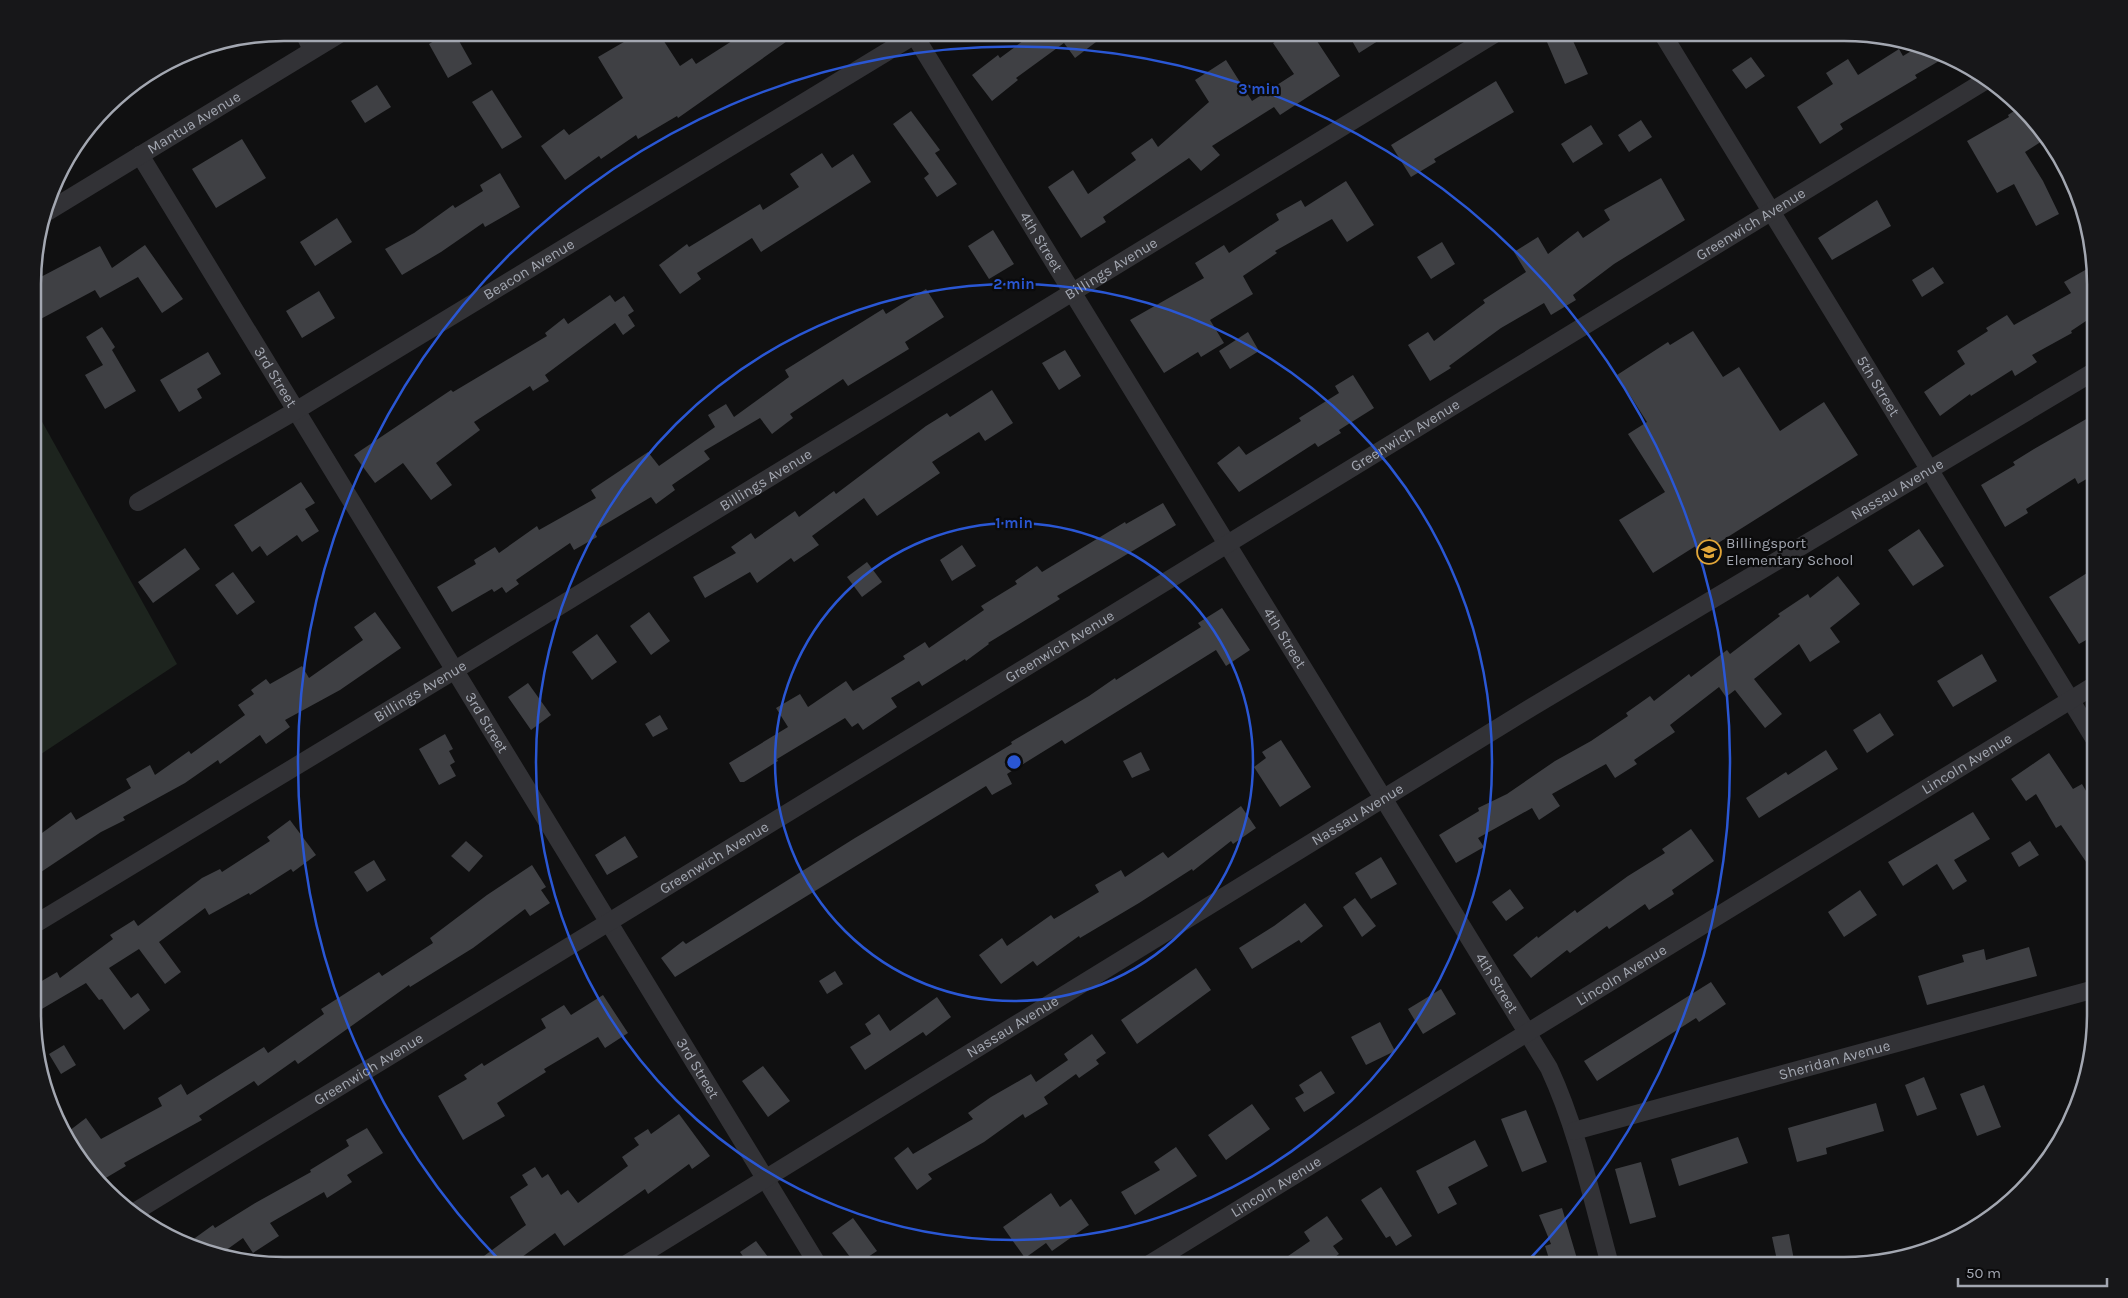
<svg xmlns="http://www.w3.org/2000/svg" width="2128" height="1298" viewBox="0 0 2128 1298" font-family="Karla,sans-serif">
	<rect width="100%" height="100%" fill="#101011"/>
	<path fill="#1d241e" d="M35,409L177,664L35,758Z"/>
	<path fill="#3f4044" d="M449,32H454L472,64L448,78L429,44Z
		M641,32H658L680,66L692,58L696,64L746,32H800L678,118L677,116L638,139L636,135L601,159L599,156L565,180L541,146L564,129L569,135L623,98L598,57Z
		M1035,32H1089L1096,42L1075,58L1064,43L1016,78L1018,80L992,101L972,75L998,55L1000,58Z
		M1290,32H1311L1340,76L1280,115L1274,107L1212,146L1220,155L1201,171L1189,158L1103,217L1106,222L1081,238L1048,187L1073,170L1088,194L1136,160L1131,153L1152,138L1158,147L1209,102L1195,80L1226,60L1252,101L1294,74L1273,43Z
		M1347,32H1392L1359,53Z
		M1569,32L1588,74L1565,84L1547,42Z
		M1921,45L1946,57L1915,75L1917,78L1840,124L1843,129L1820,144L1797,107L1833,84L1826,73L1848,59L1858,75L1899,49L1903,56Z
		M1751,57L1765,76L1746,89L1732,70Z
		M1496,81L1514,112L1434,159L1436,162L1411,177L1391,145Z
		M377,85L391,107L365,123L351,101Z
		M492,90L522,137L502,149L472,102Z
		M2020,107L2033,118L2047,138L2025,152L2043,181L2059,214L2036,226L2014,184L1997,193L1967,141L2009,117L2008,115Z
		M911,111L940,150L935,153L957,184L937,197L924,178L929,174L893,124Z
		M1641,120L1652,137L1629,152L1618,135Z
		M1591,125L1603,144L1573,163L1561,144Z
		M242,139L266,178L216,208L192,169Z
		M822,153L832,168L853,154L871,182L761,252L752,238L697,273L701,279L680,294L659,265L687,244L689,247L760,204L763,210L799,187L790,174Z
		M500,173L520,207L485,227L483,223L441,252L402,275L385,249L414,233L453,205L455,208L483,191L480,185Z
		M1661,178L1685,220L1614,264L1573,295L1576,300L1551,315L1544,303L1501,328L1449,366L1451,368L1430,381L1408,345L1428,332L1434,341L1485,303L1483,300L1526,272L1514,252L1538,237L1548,254L1578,231L1583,238L1610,220L1604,210Z
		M1346,181L1374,225L1347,242L1332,219L1275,251L1277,253L1243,276L1253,294L1210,320L1224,343L1201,357L1198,352L1164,373L1130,320L1204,278L1195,263L1224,245L1229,253L1279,220L1276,214L1301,200L1305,207Z
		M1877,200L1891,226L1832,260L1818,238Z
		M337,218L352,242L315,266L300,242Z
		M993,230L1014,264L989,279L968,246Z
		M1442,242L1455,264L1431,279L1417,257Z
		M145,245L183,299L162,313L138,277L100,298L95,290L35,322V280L100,246L112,268Z
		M1933,267L1944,283L1922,297L1912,280Z
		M2087,269L2095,283V315L2071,331L2072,333L2032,355L2037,362L2015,376L2012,370L1971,396L1970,394L1940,416L1924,392L1965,364L1957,351L1988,331L1986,328L2007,315L2014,325L2071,293L2064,282Z
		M926,289L944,317L905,342L909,349L848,386L843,379L790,414L793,418L772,434L760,418L704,451L710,459L672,485L675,490L656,504L651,497L594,531L597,537L574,550L570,543L516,580L519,584L506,593L502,587L494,592L492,589L452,612L437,587L476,564L474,560L495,547L499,553L537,526L539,530L596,498L591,490L648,452L659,466L715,427L708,415L726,404L734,417L789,377L785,370L883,309L886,314Z
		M319,291L335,318L302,338L286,311Z
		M610,295L615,302L624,296L634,311L628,315L635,326L623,335L615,323L545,375L549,381L533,391L530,386L474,422L480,430L436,463L452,485L431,500L403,463L375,483L354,455L451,390L453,392L547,336L545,333L564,318L568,324Z
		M102,327L115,347L112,350L136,391L105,409L85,375L103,365L86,337Z
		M1693,331L1723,377L1739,367L1780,431L1824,402L1858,455L1715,545L1710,537L1653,573L1619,520L1665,492L1628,434L1647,422L1617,375L1668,342L1670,345Z
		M1248,332L1259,351L1230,369L1219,351Z
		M1065,350L1081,376L1059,390L1042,363Z
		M208,352L221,374L197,389L202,398L179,412L160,380Z
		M1353,375L1374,408L1339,430L1341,433L1318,447L1315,443L1239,492L1217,463L1239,446L1246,455L1301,421L1299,418L1339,393L1335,386Z
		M992,390L1013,423L985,441L979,432L932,462L940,473L877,516L864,498L812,536L819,545L794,562L791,558L757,583L750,572L705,598L693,577L736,553L731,547L751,533L755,539L795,511L799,517L834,491L836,494L926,426L947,413L950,417Z
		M2095,414V474L2078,484L2075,478L2026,509L2028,513L2005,527L1981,485L2015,465L2013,462L2034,449Z
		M301,482L315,503L305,509L319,531L302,542L297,535L267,556L260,546L252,552L234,525Z
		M1163,503L1176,525L1057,596L1060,599L988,643L989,644L966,661L965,659L922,686L919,681L891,698L897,707L863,730L858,723L852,727L845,718L777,759L778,761L744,782H740L729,763L788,727L776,708L800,694L808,707L846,681L853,691L905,659L903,656L925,642L929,648L984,610L981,606L1017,584L1015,581L1037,566L1042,572L1125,522L1126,524Z
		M1919,529L1944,566L1913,586L1888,550Z
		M962,545L976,566L952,581L940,560Z
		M185,548L200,569L153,603L138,582Z
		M867,562L882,582L862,597L847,577Z
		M2095,568V635L2079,644L2049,597Z
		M233,572L255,602L237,615L215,585Z
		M1838,576L1860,604L1830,628L1840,642L1810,662L1799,644L1754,679L1782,714L1765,728L1735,690L1726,697L1719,687L1670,725L1675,732L1634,760L1637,764L1615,778L1606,764L1552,794L1560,806L1539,820L1532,808L1478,838L1484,847L1456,863L1439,835L1479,811L1478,808L1507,794L1555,761L1591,741L1628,716L1626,713L1650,696L1654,701L1689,674L1691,677L1727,650L1730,654L1780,616L1778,614L1808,594L1810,598Z
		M1222,608L1250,650L1226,666L1216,650L1065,744L1062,740L1007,774L1012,784L992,795L986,786L675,977L661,958L683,941L686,944L855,838L1012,744L1011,742L1089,696L1115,678L1116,680L1201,627L1198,623Z
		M375,612L401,648L340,690L285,720L290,727L266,744L260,735L220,764L218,760L185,783L123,817L125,820L101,832L35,876V838L71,812L76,820L131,788L126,779L150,765L155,775L189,751L191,754L245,715L238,705L254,694L251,690L266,679L270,684L302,666L309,678L363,640L354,627Z
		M649,612L670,641L651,655L630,626Z
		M597,634L617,662L592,680L572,652Z
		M1982,654L1997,681L1953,707L1937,681Z
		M528,683L551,715L531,730L508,697Z
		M1880,713L1894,735L1867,753L1853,730Z
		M660,715L668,729L653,737L645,724Z
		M445,734L453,749L449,751L455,762L450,765L456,776L439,785L419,749Z
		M1281,740L1311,787L1280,807L1254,767L1266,758L1262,752Z
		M1826,750L1838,769L1759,818L1746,798L1786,772L1788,775Z
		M1141,752L1150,770L1132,778L1123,761Z
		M2049,753L2073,789L2082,784L2095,806V875L2061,825L2056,828L2036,794L2026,801L2011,779Z
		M1241,806L1256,828L1233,844L1231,841L1193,871L1192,869L1139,903L1080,938L1079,936L1037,966L1033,961L1001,984L979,955L1002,938L1007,946L1051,915L1054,919L1099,892L1095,885L1121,870L1125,877L1163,852L1168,858Z
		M1973,812L1990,839L1954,860L1967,881L1953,890L1937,864L1903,886L1888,862Z
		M290,820L316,855L293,872L291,869L250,895L249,893L209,915L205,908L159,942L181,972L165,984L139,949L109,968L131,998L138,993L150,1010L124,1030L102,999L99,1000L86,983L35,1013V985L57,972L60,978L113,939L110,935L134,920L138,926L202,878L220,869L222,872L270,841L267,837Z
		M1691,829L1714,861L1672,890L1674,894L1649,910L1645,904L1609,929L1607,926L1570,953L1567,950L1531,978L1513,955L1537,936L1538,938L1575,910L1577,913L1628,876L1665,853L1662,849Z
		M625,836L638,857L607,875L595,855Z
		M466,841L483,856L469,872L451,856Z
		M2030,841L2039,855L2019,867L2011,853Z
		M1381,857L1397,884L1371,899L1355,873Z
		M374,860L386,880L367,892L354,872Z
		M532,865L546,887L541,890L550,903L530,916L525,909L473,948L410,987L409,985L298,1064L295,1060L258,1086L254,1081L199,1116L202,1120L124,1163L126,1166L99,1182L67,1140L73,1136L69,1131L86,1118L101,1139L162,1106L158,1098L181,1084L187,1095L264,1047L268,1053L324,1014L321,1009L379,972L382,976L433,943L430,938L487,895Z
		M1510,889L1524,908L1506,921L1492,902Z
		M1860,890L1877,915L1844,937L1828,912Z
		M1355,898L1376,926L1362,937L1343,907Z
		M1305,903L1323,926L1301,943L1299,940L1252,969L1239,948L1274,926Z
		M2029,947L2037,976L1927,1005L1918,976L1964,962L1962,955L1984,949L1986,960Z
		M1196,968L1211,990L1137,1044L1121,1020Z
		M835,971L843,984L827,994L819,981Z
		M1711,982L1726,1004L1699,1022L1696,1018L1597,1081L1584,1061Z
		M1441,989L1456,1014L1423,1034L1408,1009Z
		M603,995L628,1033L605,1048L598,1037L544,1069L546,1072L497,1103L505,1116L463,1140L438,1096L467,1079L464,1075L482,1063L484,1066L546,1028L541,1019L564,1005L571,1015Z
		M937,997L951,1017L926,1036L923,1032L865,1070L850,1047L871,1034L865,1024L879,1014L890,1031Z
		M1380,1022L1395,1051L1366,1065L1351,1037Z
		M1092,1034L1106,1053L1096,1060L1099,1064L1079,1078L1076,1074L1044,1097L1048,1104L1025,1118L1023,1114L984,1142L928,1174L932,1179L917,1190L894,1158L908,1147L913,1154L973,1119L968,1113L991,1097L1031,1074L1036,1082L1068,1060L1064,1054Z
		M64,1045L76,1065L61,1074L49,1054Z
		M763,1066L790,1101L768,1117L742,1081Z
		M1321,1071L1335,1093L1304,1112L1295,1098L1304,1093L1299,1085Z
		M1924,1077L1937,1109L1917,1116L1905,1085Z
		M1984,1085L2001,1127L1977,1136L1960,1094Z
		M1876,1103L1884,1131L1826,1148L1827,1154L1797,1162L1788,1128Z
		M1252,1104L1270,1129L1226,1160L1208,1135Z
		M1526,1110L1547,1162L1522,1172L1501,1119Z
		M679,1114L710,1156L692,1169L689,1164L648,1194L645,1189L564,1246L555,1233L511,1265H490L484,1256L526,1225L510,1197L528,1185L522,1175L535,1167L542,1178L548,1174L561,1195L568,1190L578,1203L628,1166L622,1157L639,1145L634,1138L648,1129L651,1134Z
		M367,1128L383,1153L347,1175L352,1182L327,1198L324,1192L270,1223L279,1236L253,1253L243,1238L218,1256L188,1243L213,1225L215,1228L257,1202L311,1172L310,1170L349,1146L346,1140Z
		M1738,1137L1748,1163L1679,1186L1671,1159Z
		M1475,1140L1488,1166L1448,1187L1457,1204L1438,1214L1416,1171Z
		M1176,1147L1197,1176L1135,1215L1121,1192L1160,1170L1154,1162Z
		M1641,1162L1656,1217L1630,1224L1615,1169Z
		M1381,1187L1412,1236L1396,1246L1390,1236L1386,1238L1361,1200Z
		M1051,1193L1060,1207L1071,1199L1089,1225L1052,1251L1046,1243L1025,1258L1003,1227Z
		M1562,1208L1578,1262L1567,1265H1551L1545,1246L1551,1244L1539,1215Z
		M1327,1216L1343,1239L1333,1246L1339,1254L1324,1265L1319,1258L1308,1265H1275L1310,1241L1304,1232Z
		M853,1218L877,1251L856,1265L832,1233Z
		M1789,1234L1795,1265H1778L1772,1237Z
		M756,1241L774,1265H749L740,1252Z"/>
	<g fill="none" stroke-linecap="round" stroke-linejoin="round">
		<g stroke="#323236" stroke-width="18">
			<path d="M304,33L312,50"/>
			<path id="s1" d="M913,33L1549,1068C1578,1131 1592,1199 1610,1265"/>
			<path id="s2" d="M1662,33L2095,740"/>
			<path id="s3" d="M140,155L818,1265"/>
			<path id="s4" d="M47,212L341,33"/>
			<path id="s5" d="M138,502L297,410L918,33"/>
			<path id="s6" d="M35,924L455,670L1496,33"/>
			<path id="s7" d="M1574,1131L2095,989"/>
			<path id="s8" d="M133,1213L1988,79"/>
			<path id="s9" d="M625,1265L1532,707L2095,371"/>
			<path id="s10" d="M1148,1265L2095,685"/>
		</g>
	</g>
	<g fill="none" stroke="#2a57d4" stroke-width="2.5">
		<circle cx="1014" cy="762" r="239"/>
		<circle cx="1014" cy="762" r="478"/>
		<path d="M503 1264A716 716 0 1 1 1525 1264"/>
	</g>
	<defs>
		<g id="school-ring" transform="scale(1.25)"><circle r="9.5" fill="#0b0b0c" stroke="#e1a639" stroke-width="1.5"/><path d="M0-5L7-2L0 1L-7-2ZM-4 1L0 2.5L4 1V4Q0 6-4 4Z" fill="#e1a639"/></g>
	</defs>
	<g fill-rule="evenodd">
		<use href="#school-ring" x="1709" y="552"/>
	</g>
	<g text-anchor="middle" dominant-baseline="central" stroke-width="4.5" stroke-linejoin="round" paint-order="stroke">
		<g font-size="15" fill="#a3a7b1" stroke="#0b0b0c">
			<text stroke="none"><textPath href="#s4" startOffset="172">Mantua Avenue</textPath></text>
			<text stroke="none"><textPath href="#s8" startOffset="1896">Greenwich Avenue</textPath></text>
			<text stroke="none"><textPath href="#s1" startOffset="245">4th Street</textPath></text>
			<text stroke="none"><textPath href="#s6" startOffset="1260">Billings Avenue</textPath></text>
			<text stroke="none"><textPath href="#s5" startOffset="455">Beacon Avenue</textPath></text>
			<text stroke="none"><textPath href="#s3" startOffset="260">3rd Street</textPath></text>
			<text stroke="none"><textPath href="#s2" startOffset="414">5th Street</textPath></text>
			<text stroke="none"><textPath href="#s8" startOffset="1491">Greenwich Avenue</textPath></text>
			<text stroke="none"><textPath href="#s6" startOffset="855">Billings Avenue</textPath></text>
			<text stroke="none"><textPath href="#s9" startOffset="1490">Nassau Avenue</textPath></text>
			<text stroke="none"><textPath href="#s1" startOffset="710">4th Street</textPath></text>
			<text stroke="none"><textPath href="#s8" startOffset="1086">Greenwich Avenue</textPath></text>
			<text stroke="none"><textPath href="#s6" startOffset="450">Billings Avenue</textPath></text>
			<text stroke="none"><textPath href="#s3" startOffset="665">3rd Street</textPath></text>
			<text stroke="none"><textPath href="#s10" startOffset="960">Lincoln Avenue</textPath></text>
			<text stroke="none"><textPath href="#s9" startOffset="860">Nassau Avenue</textPath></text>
			<text stroke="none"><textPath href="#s8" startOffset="681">Greenwich Avenue</textPath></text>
			<text stroke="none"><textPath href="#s10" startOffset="555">Lincoln Avenue</textPath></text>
			<text stroke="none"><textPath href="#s1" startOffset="1115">4th Street</textPath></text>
			<text stroke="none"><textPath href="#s9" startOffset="455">Nassau Avenue</textPath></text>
			<text stroke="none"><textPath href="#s7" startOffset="270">Sheridan Avenue</textPath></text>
			<text stroke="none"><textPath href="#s3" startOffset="1070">3rd Street</textPath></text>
			<text stroke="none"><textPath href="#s8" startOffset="276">Greenwich Avenue</textPath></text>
			<text stroke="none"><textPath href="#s10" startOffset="150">Lincoln Avenue</textPath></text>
		</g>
		<g font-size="15" fill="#a3a7b1" stroke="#0b0b0c" text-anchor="start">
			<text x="1726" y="543">Billingsport<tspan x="1726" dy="17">Elementary School</tspan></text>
		</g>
	</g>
	<path d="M0 0H2128V1298H0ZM284 41H1844A243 243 0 0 1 2087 284V1014A243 243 0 0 1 1844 1257H284A243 243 0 0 1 41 1014V284A243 243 0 0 1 284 41Z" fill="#171719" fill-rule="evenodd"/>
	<path fill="none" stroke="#a3a7b1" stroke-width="2.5" d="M284 41H1844A243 243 0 0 1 2087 284V1014A243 243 0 0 1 1844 1257H284A243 243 0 0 1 41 1014V284A243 243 0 0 1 284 41Z"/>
	<circle cx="1014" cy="762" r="8" fill="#2a57d4" stroke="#0b0b0c" stroke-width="2.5"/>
	<g font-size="15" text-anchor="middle" font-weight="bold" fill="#2a57d4" stroke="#0b0b0c" stroke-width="4.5" stroke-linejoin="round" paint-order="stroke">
		<text x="1259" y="94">3 min</text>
		<text x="1014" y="289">2 min</text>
		<text x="1014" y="528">1 min</text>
	</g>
	<path d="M1958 1278v8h149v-8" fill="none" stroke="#a3a7b1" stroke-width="2.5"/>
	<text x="1966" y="1278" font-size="15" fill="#a3a7b1" stroke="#0b0b0c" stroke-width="4" paint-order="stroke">50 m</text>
</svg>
